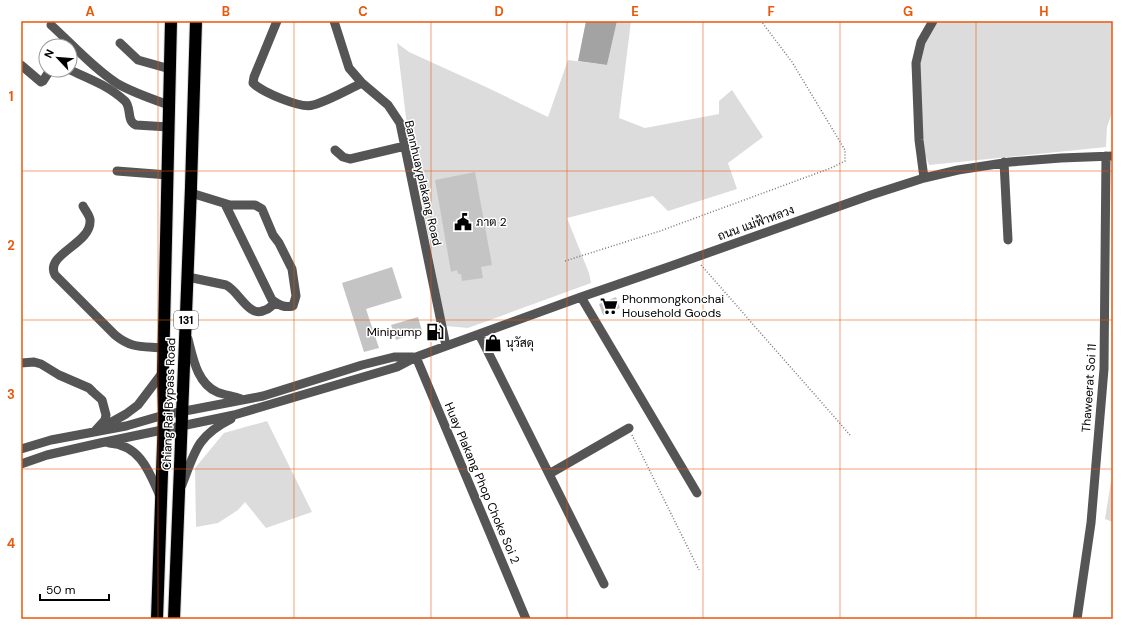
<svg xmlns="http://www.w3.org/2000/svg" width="1134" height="640" viewBox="0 0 1134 640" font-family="'DM Sans',Sarabun,sans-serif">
	<rect width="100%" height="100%" fill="#fff"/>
	<path fill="#dcdcdc" d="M617,21H631L619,118L645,128L719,114V101L732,90L763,137L728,163L737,189L668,211L653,196L567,218L589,273L591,283L468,328L446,326L407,126L397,43L409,52L486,87L548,117L568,60L607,65Z
		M933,21H1113V110L1107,127L1106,147L929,165L919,140L916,63Z
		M267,421L312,512L266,528L245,502L238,510L218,523L196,527L195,468L224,433Z
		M1111,481H1113V522L1105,519Z"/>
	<path fill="#a3a3a3" d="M586,21H617L607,65L578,61Z"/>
	<path fill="#c4c4c4" d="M475,172L492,265L481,267L483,278L462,281L461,274H458L457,270L451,272L435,180Z
		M392,267L402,298L366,309L379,348L364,352L342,283Z
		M616,297L620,308L603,315L599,304Z
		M418,317L422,331L396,340L391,325Z"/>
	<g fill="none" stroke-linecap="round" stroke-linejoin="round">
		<g stroke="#dbdbdb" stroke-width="14">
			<path id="highway" d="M157,619L164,415L163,372L171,21
				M174,619L191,187L196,21"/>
		</g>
		<path stroke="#777" stroke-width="1.5" stroke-dasharray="1 2" stroke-linecap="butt" d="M565,261L660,231L831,168L845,161V150L792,62L761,21
			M701,265L851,436
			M632,435L699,570"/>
		<path stroke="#555" stroke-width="9" d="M277,21L254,77L253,83C262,92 301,109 313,105C328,101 347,90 362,83
			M334,21L349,68L362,83L388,105L400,123L446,346
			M51,25C72,44 94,69 118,84C134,93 152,99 169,105
			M120,43L138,60L170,69
			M21,65L41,82L43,81L50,70
			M70,70C90,79 109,86 125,101C132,108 126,121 136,125L169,127
			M335,150L343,157L350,159L405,146
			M1004,162L1008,240
			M117,171L168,175
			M924,178L919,140L916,63L921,42L933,21
			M191,193L230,205H255L262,209L273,235L279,243L292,269L296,296L293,306C284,308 279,305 272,300L225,204
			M83,206C85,210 90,216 90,220C92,244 44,254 55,275L115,335C132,349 142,346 164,348
			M188,277L226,285C239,291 249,319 265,310C269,309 272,305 275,303
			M581,297L697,493
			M479,334L604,584
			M188,339C193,358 197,383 217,392C224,395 233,396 241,399
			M416,357L526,619
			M21,363L34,362L41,364L59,375L89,388L93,392L102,400L106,415L105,420L94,432
			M101,428L126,414L138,405L163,372
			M109,443C140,445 149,471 160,496
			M21,449L51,440L126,426L164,415L263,396L362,365L394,357H413
			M21,464L47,455L100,443L234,415L397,367L416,357L581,297L671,266L871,195L924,178L958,170L1010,162L1061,158L1113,156
			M549,474L629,428
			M182,485C195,451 197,436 231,419
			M1077,619L1091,523L1104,369L1106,156"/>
		<use href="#highway" stroke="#000" stroke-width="12"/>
	</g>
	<path fill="none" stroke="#e8590c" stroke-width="1" stroke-opacity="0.55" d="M158,21V619M294,21V619M431,21V619M567,21V619M703,21V619M840,21V619M976,21V619M21,171H1113M21,320H1113M21,469H1113"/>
	<defs>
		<g id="civic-bare" transform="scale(1.38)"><path d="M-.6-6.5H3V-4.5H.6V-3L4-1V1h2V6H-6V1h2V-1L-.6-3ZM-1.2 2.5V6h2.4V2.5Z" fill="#000" stroke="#fff" stroke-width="2.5" paint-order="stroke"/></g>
		<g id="supermarket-bare" transform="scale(1.38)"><path d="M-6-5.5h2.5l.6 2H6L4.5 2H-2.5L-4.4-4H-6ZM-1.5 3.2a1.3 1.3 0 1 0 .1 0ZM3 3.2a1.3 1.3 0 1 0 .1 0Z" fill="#000" stroke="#fff" stroke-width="2.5" paint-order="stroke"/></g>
		<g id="fuel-bare" transform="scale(1.38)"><path d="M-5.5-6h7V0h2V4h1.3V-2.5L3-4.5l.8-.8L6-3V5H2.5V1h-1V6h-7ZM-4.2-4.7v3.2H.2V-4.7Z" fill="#000" stroke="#fff" stroke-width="2.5" paint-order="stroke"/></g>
		<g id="shop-bare" transform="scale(1.38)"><path d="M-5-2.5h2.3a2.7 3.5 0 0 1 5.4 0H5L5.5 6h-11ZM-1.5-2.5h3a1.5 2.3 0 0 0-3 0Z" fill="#000" stroke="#fff" stroke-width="2.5" paint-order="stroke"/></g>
	</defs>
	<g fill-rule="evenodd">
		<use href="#civic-bare" x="463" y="222"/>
		<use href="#supermarket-bare" x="609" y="306"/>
		<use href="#fuel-bare" x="435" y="332"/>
		<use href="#shop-bare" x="493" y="343"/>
	</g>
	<g text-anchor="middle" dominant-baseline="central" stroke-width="3" stroke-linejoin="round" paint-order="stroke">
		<rect fill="#fff" stroke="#4c4c4c" stroke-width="1" x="174" y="311" width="24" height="18" rx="3"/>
		<g font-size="11" font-weight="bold" fill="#000">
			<text x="186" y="320">131</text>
		</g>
		<g font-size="12" fill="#000" stroke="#fff">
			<text transform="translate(423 183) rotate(77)">Bannhuayplakang Road</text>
			<text transform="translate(756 223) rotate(-20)">ถนน แม่ฟ้าหลวง</text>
			<text transform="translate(1089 388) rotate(-86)">Thaweerat Soi 11</text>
			<text transform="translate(169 404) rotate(-88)">Chiang Rai Bypass Road</text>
			<text transform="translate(482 483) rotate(67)">Huay Plakang Phop Choke Soi 2</text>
		</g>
		<g font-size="12" fill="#000" stroke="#fff" text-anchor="start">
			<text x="476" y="222">ภาต 2</text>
			<text x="622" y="299">Phonmongkonchai<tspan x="622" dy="14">Household Goods</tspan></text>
			<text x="422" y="332" text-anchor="end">Minipump</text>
			<text x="506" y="343">นุวัสดุ</text>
		</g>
	</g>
	<rect width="1134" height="640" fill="none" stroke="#ffffff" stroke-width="44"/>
	<g transform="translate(58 58) rotate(296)"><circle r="19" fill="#ffffff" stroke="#999999"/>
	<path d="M0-3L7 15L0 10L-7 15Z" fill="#000000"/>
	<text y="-6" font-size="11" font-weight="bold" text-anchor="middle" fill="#000000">N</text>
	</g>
	<path d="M40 594v6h69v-6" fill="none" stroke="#000000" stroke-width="2"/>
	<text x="46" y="594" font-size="12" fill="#000000" stroke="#ffffff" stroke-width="3" paint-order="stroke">50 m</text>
	<rect x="22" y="22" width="1090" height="596" fill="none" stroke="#e8590c" stroke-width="1.5"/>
	<g font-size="13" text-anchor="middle" font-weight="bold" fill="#e8590c">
		<text x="90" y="16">A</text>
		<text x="226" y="16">B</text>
		<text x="363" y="16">C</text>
		<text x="499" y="16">D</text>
		<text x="635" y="16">E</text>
		<text x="771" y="16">F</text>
		<text x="908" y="16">G</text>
		<text x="1044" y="16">H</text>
		<text x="11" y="101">1</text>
		<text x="11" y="250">2</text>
		<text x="11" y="399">3</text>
		<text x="11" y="548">4</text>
	</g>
</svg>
